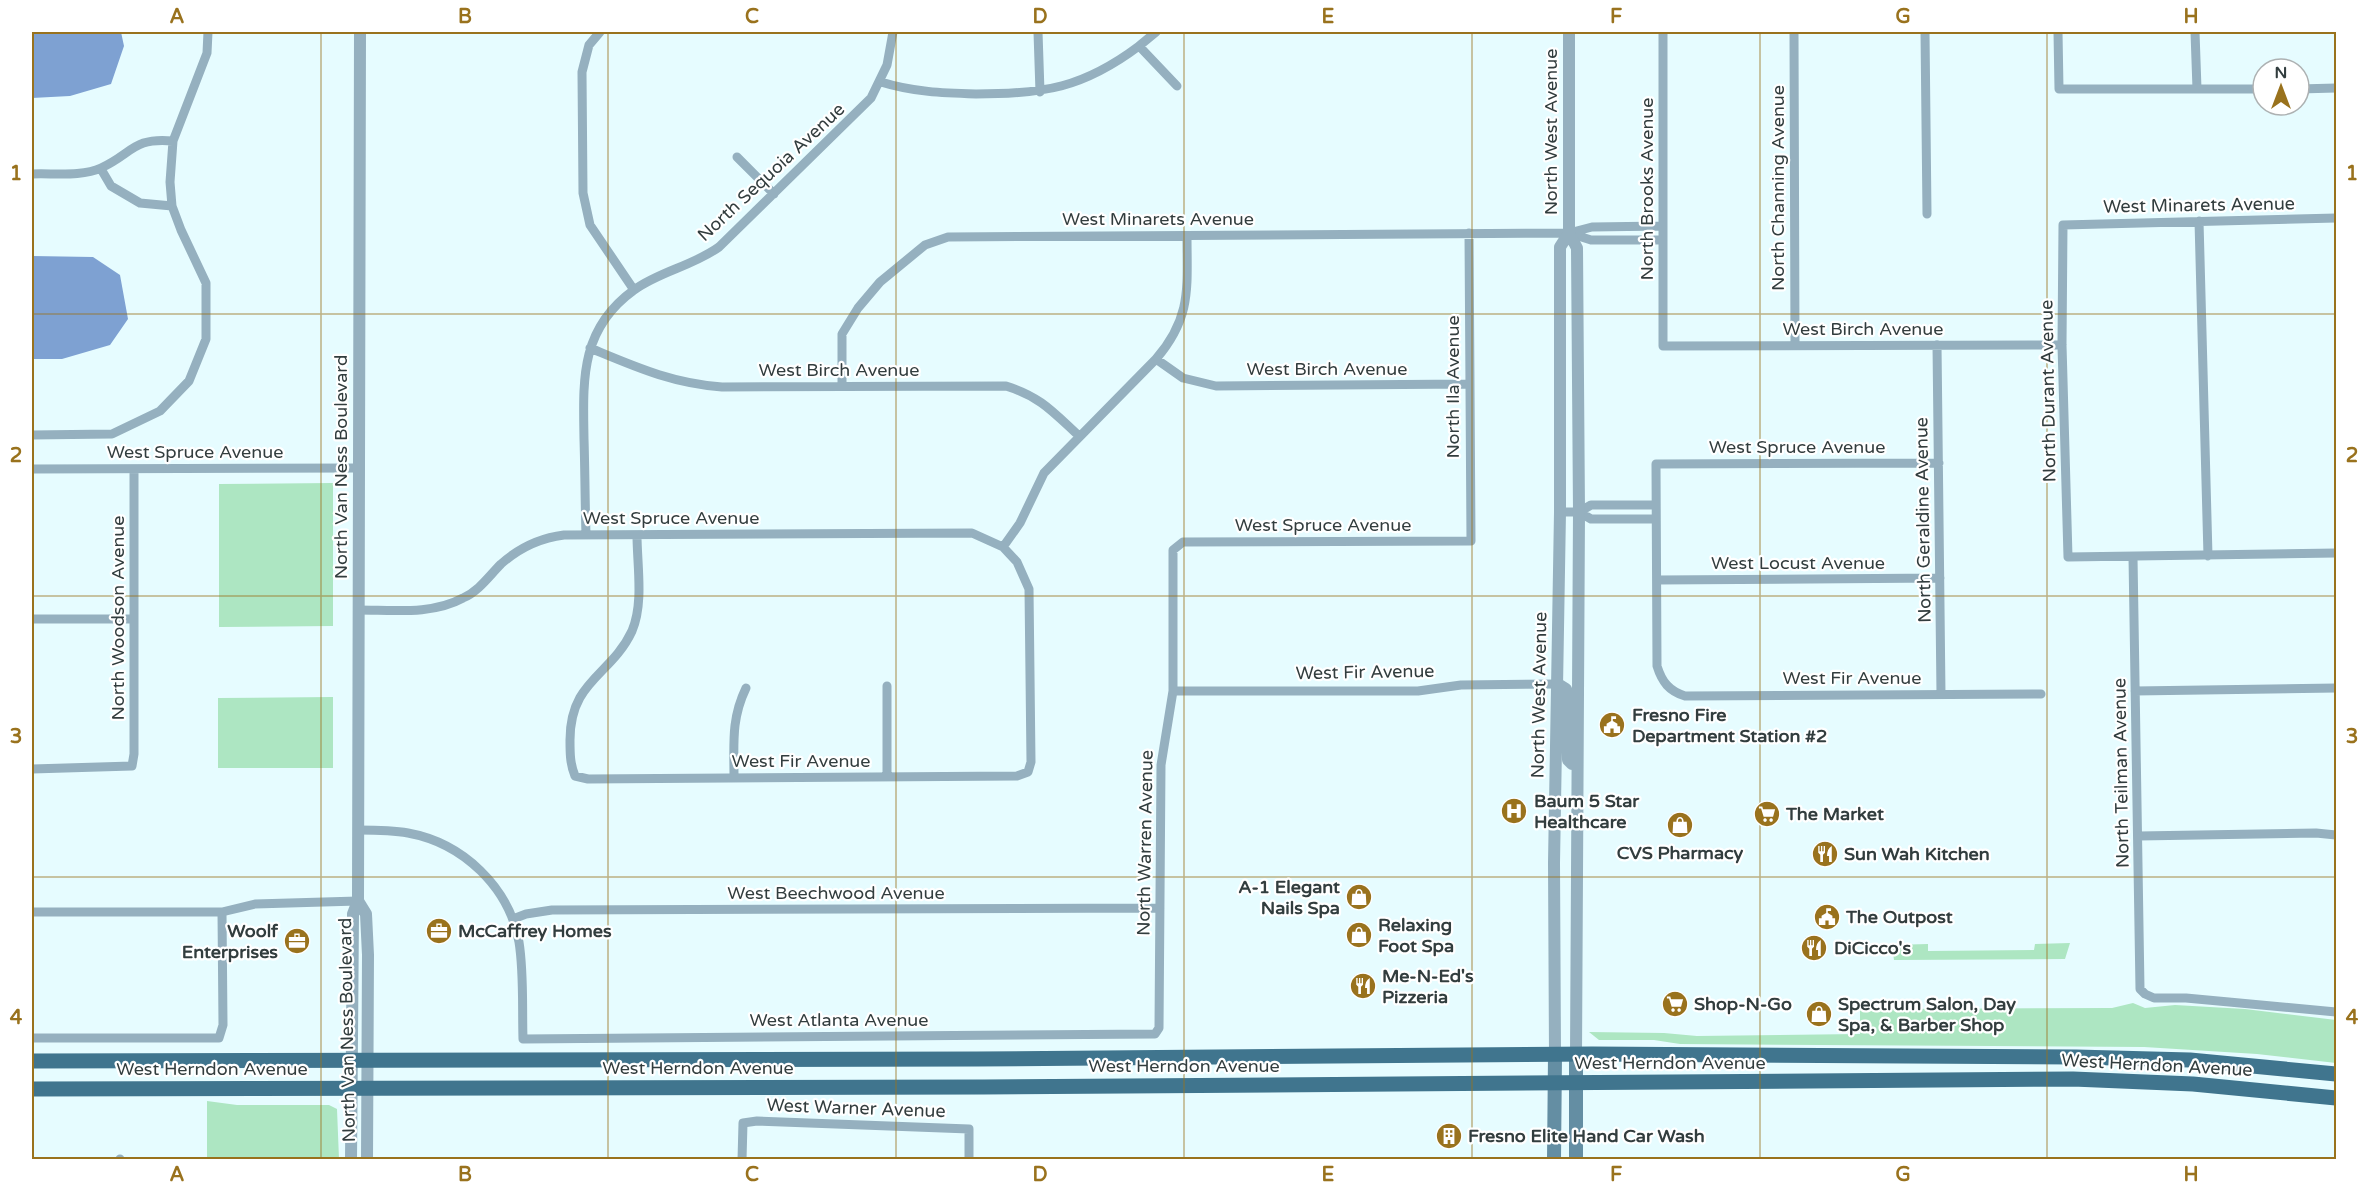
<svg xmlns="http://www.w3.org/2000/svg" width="2368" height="1191" viewBox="0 0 2368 1191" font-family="'Varela Round',sans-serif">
	<rect width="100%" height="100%" fill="#e6fcff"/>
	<path fill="#ade6c2" d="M333,483V626L219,627V484Z
		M333,697V768H218V698Z
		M2070,943L2065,959L1894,960L1892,945L1928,944V951L2034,950L2035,944Z
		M1880,1002L1888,1008L1894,1009L2112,1008L2133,1003L2145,1008L2175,1005L2245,1009L2336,1020V1063L2257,1054L2144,1047L1680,1044L1654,1040H1599L1589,1032L1664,1033L1697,1036L1860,1034V1009H1880Z
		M207,1101L237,1105H329L337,1109L339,1159H207Z"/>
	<path fill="#7ea1d2" d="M32,32H121L124,46L111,84L70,96L32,98Z
		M32,256L93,257L120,275L128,319L110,345L62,359H32Z"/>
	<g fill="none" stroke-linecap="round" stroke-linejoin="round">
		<path stroke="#95b0bf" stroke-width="9" d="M600,32L589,45L582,72L583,193L590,225L634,290
			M1038,32L1040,92
			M1663,32V346L2062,345
			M1794,32L1795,345
			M1925,32L1927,214
			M2058,32L2059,89H2263
			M2195,32L2197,89
			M1139,46L1156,32
			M881,82C913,92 943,93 976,94C1044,94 1083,88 1139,46L1177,86
			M2299,89L2336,88
			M737,157L774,194
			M101,169L111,186L140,203L172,206
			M32,174C53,173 82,177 101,168C132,154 133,137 173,141
			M2336,218L2063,225L2062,345L2068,557L2336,553
			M2199,221L2208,556
			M1569,233L1592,227L1663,226
			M1937,345L1941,694
			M590,348C636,367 671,383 722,387L1006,386C1041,397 1053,412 1079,436
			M1156,359L1183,378L1216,386L1469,384
			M842,386V334L858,308L880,282L925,245L948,237L1569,233L1591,240H1663
			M32,435L112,434L160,411L189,381L206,339V283L181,230L172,206L170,182L173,141L207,53L208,32
			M1939,463L1656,464L1657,666C1662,682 1669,691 1685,696L2041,694
			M32,469L359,468
			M1560,512H1579L1591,505H1656
			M1579,512L1591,519H1656
			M586,535C585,503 585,471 584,439C583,379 580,329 634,290C660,271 693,266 719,247L871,98L887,65L893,32
			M1003,547L1020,523L1044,473L1156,359C1192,317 1187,288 1187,236
			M2133,557L2140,989L2145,994L2154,998H2186L2336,1012
			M1657,580L1940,578
			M358,610C393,610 432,615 463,598C479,591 489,576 501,564C519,548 540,538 564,535L972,533L1003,547L1017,562L1029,589L1031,762L1028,772L1017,776L588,779L575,776C570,764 570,753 570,740C570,680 611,676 632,631C644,603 637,565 637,535
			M32,619H134
			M1173,691H1418L1461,685L1558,684
			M2135,691L2336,688
			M32,769L132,766L134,754V469
			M887,777V686
			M734,778C734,744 731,719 746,688
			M358,830C375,830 392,830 408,833C463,843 509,887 519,942C524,973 522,1007 523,1039L1155,1034L1159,1028L1161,765L1173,691V550L1183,542L1471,541L1469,233
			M2139,836L2316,833L2336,835
			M32,912H222L255,904L358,901
			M513,919L526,914L552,910L1160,908
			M32,1038H219L223,1025L222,912
			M120,1160V1159
			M742,1160L743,1123L757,1121L969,1129V1160"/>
		<path stroke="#95b0bf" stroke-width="12" d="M1569,32V233L1577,248L1579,512L1576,1055
			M1558,684L1566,689L1567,694L1568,760L1572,764
			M358,901L366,914L368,955L367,1160
			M1555,1055L1554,863L1560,512V247L1569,233
			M351,1160L353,914L358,901L360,32"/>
		<path stroke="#648ea3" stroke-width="14" d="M1554,1160L1555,1055
			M1576,1160V1055"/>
		<path stroke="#40758e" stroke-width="15" d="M32,1061L976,1059L1592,1054L2076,1057L2190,1060L2336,1074
			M32,1089L983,1087L2073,1079L2193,1084L2336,1098"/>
	</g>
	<path fill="none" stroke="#99721d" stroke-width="1.5" stroke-opacity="0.55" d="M321,32V1160M608,32V1160M896,32V1160M1184,32V1160M1472,32V1160M1760,32V1160M2047,32V1160M32,314H2336M32,596H2336M32,877H2336"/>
	<defs>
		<g id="civic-disc" transform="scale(1.35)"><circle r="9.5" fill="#99721d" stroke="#fff"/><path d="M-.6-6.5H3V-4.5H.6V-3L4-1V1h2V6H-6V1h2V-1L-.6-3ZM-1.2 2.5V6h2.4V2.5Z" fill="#fff"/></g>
		<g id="hospital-disc" transform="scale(1.35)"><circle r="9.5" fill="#99721d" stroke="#fff"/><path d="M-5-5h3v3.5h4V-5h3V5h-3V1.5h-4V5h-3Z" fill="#fff"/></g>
		<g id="supermarket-disc" transform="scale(1.35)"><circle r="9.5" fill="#99721d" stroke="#fff"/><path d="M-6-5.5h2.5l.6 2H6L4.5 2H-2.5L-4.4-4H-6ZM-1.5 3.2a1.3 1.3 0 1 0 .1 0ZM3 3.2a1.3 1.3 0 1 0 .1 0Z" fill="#fff"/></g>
		<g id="shop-disc" transform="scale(1.35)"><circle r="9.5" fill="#99721d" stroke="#fff"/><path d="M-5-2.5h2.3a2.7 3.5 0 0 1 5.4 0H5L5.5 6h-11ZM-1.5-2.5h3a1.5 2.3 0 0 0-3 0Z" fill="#fff"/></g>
		<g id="restaurant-disc" transform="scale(1.35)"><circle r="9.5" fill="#99721d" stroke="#fff"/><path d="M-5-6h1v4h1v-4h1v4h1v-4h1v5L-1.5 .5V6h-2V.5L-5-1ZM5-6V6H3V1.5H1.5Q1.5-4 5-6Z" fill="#fff"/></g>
		<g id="office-disc" transform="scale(1.35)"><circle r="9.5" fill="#99721d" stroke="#fff"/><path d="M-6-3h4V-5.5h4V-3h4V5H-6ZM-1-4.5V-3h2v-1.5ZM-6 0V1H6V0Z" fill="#fff"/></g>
		<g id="building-disc" transform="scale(1.35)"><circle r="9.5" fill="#99721d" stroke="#fff"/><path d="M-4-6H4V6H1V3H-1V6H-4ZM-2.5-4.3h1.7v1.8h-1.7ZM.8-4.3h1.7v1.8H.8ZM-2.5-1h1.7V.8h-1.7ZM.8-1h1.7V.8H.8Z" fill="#fff"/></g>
	</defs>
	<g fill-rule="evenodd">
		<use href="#civic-disc" x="1612" y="725"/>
		<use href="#hospital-disc" x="1514" y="811"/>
		<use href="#supermarket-disc" x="1767" y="814"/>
		<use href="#shop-disc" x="1680" y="825"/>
		<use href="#restaurant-disc" x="1825" y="854"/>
		<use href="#shop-disc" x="1359" y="897"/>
		<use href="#civic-disc" x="1827" y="917"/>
		<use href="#office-disc" x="439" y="931"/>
		<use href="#shop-disc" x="1359" y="935"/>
		<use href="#office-disc" x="297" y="941"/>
		<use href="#restaurant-disc" x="1814" y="948"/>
		<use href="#restaurant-disc" x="1363" y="986"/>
		<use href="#supermarket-disc" x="1675" y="1004"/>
		<use href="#shop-disc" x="1819" y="1014"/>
		<use href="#building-disc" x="1449" y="1136"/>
	</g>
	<g text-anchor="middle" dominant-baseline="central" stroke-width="4.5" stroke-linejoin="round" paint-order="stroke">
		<g font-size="18" fill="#323d3e" stroke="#fff">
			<text transform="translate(1551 132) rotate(-90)">North West Avenue</text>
			<text transform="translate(771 172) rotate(-43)">North Sequoia Avenue</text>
			<text transform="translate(1778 188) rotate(-90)">North Channing Avenue</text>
			<text transform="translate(1647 189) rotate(-90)">North Brooks Avenue</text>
			<text transform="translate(2199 205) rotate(-1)">West Minarets Avenue</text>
			<text x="1158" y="219">West Minarets Avenue</text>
			<text x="1863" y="329">West Birch Avenue</text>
			<text x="1327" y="369">West Birch Avenue</text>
			<text x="839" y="370">West Birch Avenue</text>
			<text transform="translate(1453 387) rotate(-90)">North Ila Avenue</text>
			<text transform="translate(2048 391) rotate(-91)">North Durant Avenue</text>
			<text x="1797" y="447">West Spruce Avenue</text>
			<text x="195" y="452">West Spruce Avenue</text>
			<text transform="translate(341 467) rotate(-90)">North Van Ness Boulevard</text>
			<text x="671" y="518">West Spruce Avenue</text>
			<text transform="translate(1923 520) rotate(-91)">North Geraldine Avenue</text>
			<text x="1323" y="525">West Spruce Avenue</text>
			<text x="1798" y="563">West Locust Avenue</text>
			<text transform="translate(118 618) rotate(-90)">North Woodson Avenue</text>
			<text transform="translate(1365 672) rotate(-1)">West Fir Avenue</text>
			<text x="1852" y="678">West Fir Avenue</text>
			<text transform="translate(1539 695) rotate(-89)">North West Avenue</text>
			<text x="801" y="761">West Fir Avenue</text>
			<text transform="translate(2121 773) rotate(-91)">North Teilman Avenue</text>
			<text transform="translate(1145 843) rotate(-89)">North Warren Avenue</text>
			<text x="836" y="893">West Beechwood Avenue</text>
			<text x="839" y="1020">West Atlanta Avenue</text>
			<text transform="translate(347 1030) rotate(-91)">North Van Ness Boulevard</text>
			<text x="1670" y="1063">West Herndon Avenue</text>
			<text transform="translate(2157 1065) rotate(3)">West Herndon Avenue</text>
			<text x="1184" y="1066">West Herndon Avenue</text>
			<text x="698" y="1068">West Herndon Avenue</text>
			<text x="212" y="1069">West Herndon Avenue</text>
			<text transform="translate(856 1108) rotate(2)">West Warner Avenue</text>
		</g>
		<g font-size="18" font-weight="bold" fill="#323d3e" stroke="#fff" text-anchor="start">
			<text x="1632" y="715">Fresno Fire<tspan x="1632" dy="21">Department Station #2</tspan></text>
			<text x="1534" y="801">Baum 5 Star<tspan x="1534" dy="21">Healthcare</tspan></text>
			<text x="1786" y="814">The Market</text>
			<text x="1680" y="853" text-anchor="middle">CVS Pharmacy</text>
			<text x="1844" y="854">Sun Wah Kitchen</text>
			<text x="1340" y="887" text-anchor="end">A-1 Elegant<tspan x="1340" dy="21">Nails Spa</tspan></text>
			<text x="1846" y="917">The Outpost</text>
			<text x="1378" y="925">Relaxing<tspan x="1378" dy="21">Foot Spa</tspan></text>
			<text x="278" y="931" text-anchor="end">Woolf<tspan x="278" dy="21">Enterprises</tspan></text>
			<text x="458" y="931">McCaffrey Homes</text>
			<text x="1834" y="948">DiCicco's</text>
			<text x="1382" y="976">Me-N-Ed's<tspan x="1382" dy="21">Pizzeria</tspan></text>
			<text x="1694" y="1004">Shop-N-Go</text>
			<text x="1838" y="1004">Spectrum Salon, Day<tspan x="1838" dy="21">Spa, &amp; Barber Shop</tspan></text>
			<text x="1468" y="1136">Fresno Elite Hand Car Wash</text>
		</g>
	</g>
	<rect width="2368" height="1191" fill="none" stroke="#ffffff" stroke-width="66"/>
	<g transform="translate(2281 87)"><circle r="28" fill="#ffffff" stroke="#adb1b2" stroke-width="1.5"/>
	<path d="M0-4.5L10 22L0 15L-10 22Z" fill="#99721d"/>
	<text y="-9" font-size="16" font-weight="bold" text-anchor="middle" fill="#323d3e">N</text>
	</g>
	<rect x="33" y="33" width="2302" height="1125" fill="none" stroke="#99721d" stroke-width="2"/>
	<g font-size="20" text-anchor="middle" font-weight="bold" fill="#99721d">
		<text x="177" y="23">A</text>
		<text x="465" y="23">B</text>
		<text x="752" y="23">C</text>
		<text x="1040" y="23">D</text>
		<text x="1328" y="23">E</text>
		<text x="1616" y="23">F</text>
		<text x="1903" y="23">G</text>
		<text x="2191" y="23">H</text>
		<text x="16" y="180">1</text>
		<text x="2352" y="180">1</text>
		<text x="16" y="462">2</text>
		<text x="2352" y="462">2</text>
		<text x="16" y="743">3</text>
		<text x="2352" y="743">3</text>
		<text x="16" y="1024">4</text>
		<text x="2352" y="1024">4</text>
		<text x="177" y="1181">A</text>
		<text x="465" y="1181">B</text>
		<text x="752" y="1181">C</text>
		<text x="1040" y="1181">D</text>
		<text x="1328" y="1181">E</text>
		<text x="1616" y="1181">F</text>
		<text x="1903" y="1181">G</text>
		<text x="2191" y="1181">H</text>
	</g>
</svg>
